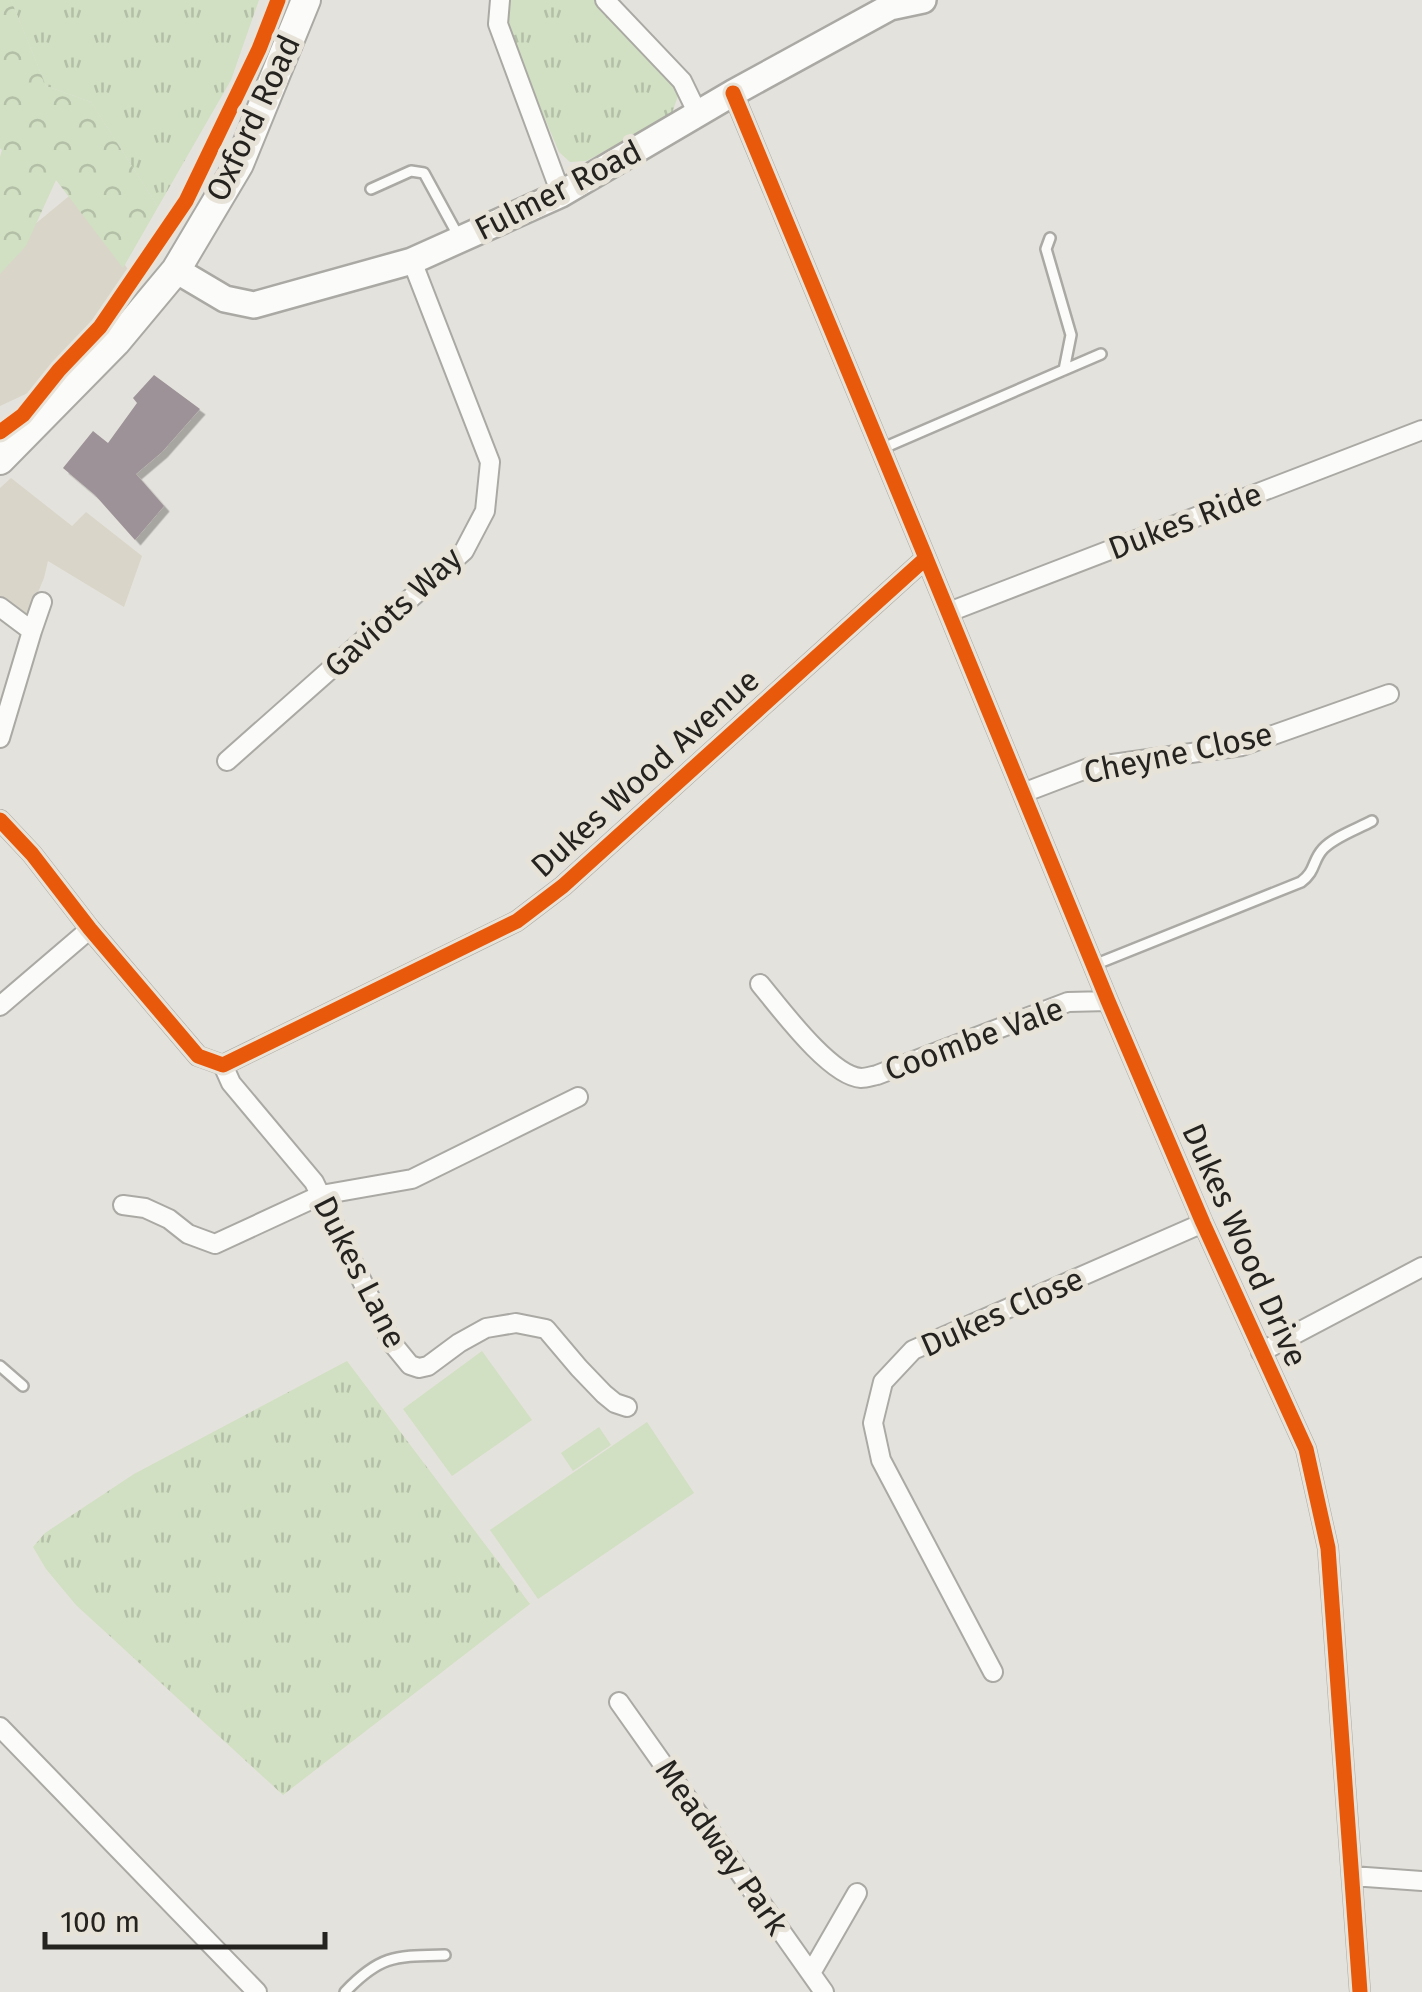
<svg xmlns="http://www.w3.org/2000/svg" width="1422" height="1992" viewBox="0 0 1422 1992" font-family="'Fira Sans',sans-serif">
	<defs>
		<pattern id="grass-tufts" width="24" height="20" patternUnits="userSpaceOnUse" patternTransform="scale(2.5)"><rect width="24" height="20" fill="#d1dfc2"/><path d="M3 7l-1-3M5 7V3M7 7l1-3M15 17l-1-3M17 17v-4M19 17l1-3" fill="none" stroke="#b3bfa6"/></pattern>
		<pattern id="forest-crowns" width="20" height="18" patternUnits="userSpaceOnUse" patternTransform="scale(2.5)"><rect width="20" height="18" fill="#d1dfc2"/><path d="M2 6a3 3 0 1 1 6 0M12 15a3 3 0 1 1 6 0" fill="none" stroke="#b3bfa6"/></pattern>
		<filter id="shadow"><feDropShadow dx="5.5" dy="5.5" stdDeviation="0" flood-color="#0004"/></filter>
	</defs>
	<rect width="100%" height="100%" fill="#e4e2dc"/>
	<path fill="#d9d5c9" d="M74,192L127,268L132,269L88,330L49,376L30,392L0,406V253Z
		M11,478L72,526L86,512L142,556L124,607L48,561L44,578L22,630L0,612V488Z"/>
	<path fill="url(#grass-tufts)" d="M11,0H259L231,80L158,207L91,102L46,86Z
		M506,0H595L679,93L671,116L586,161L570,162L559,152L503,19Z
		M347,1361L530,1604L283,1795L76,1605L46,1569L33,1547L45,1533L134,1474Z"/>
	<path fill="url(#forest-crowns)" d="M0,0H11L46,86L91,102L158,207L123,268L56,180L26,246L0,274V157L2,150L0,148Z"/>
	<path fill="#d1dfc2" d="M482,1351L532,1420L452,1476L403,1409Z
		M647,1422L694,1493L538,1599L490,1530Z
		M599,1427L611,1445L573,1471L561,1453Z"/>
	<path fill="#9c9297" filter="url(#shadow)" d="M154,375L200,409L162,452L136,474L164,506L135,540L95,495L63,468L93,431L108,443L137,403L133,398Z"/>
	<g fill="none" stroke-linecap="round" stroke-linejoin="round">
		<g stroke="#aaa9a4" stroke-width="14">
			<path id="lane" d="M371,189L411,171L424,173L460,239
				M1050,238L1046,249L1071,335L1064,370
				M881,449L1101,354
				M1094,965L1301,882C1316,871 1312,861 1323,849C1334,837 1357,829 1372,821
				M0,1366L23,1386
				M345,1992C381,1954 397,1956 445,1955"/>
		</g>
		<g stroke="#aaa9a4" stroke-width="22">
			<path id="street" d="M500,0L498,24L561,194
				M605,0L682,81L698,114
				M926,558L1108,1001L1203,1223L1306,1449L1328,1548L1360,1992
				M0,607L32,631L0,738
				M949,612L1422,430
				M32,631L42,602
				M227,761L464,551L485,511L490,462L412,261
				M1023,793L1091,767L1242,746L1389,694
				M0,820L32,854L90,929L198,1056L223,1065L517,921L563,886L926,558L733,93
				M760,984C780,1008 830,1076 861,1078C866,1078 872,1076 877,1075L1068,1002L1108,1001
				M0,1006L90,929
				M223,1065L231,1083L314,1182L392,1343L410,1365L419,1368L428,1366L459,1343L486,1328L516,1323L546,1329L579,1368L604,1394L615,1403L627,1407
				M123,1205L145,1208L169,1219L188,1234L215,1244L321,1195L412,1179L578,1097
				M1261,1352L1422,1267
				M993,1672L881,1460L873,1423L883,1382L913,1350L1203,1223
				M619,1702L824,1992
				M0,1727L257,1992
				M1352,1876L1422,1881
				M811,1973L857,1893"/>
		</g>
		<g stroke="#aaa9a4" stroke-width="30">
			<path id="secondary" d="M176,270L225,299L254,305L412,261L561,194L733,93L890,7L923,0"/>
		</g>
		<g stroke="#aaa9a4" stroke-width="32">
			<path id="primary" d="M0,460L116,342L176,270L239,164L306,0"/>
		</g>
		<use href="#lane" stroke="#fbfbfa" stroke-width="9"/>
		<use href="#street" stroke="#fbfbfa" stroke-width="18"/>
		<use href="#secondary" stroke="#fbfbfa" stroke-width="25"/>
		<use href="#primary" stroke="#fbfbfa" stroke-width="28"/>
		<g stroke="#e8e3d8" stroke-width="21">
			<path id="cycleway" d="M0,432L23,415L59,370L100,327L186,201L259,49L278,0
				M926,558L1108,1001L1203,1223L1306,1449L1328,1548L1360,1992
				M0,820L32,854L90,929L198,1056L223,1065L517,921L563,886L926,558L733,93"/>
		</g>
		<use href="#cycleway" stroke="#e8590c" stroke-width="15"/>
	</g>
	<g text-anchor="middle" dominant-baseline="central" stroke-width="10" stroke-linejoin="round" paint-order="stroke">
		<g font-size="32" fill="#25231f" stroke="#e8e3d8">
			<text transform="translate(253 118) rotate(-65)">Oxford Road</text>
			<text transform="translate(558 190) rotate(-27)">Fulmer Road</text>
			<text transform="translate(1185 521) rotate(-21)">Dukes Ride</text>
			<text transform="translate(393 612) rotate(-43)">Gaviots Way</text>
			<text transform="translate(1178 753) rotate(-12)">Cheyne Close</text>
			<text transform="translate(645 773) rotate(-42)">Dukes Wood Avenue</text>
			<text transform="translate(974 1039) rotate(-20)">Coombe Vale</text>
			<text transform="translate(1245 1245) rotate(66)">Dukes Wood Drive</text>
			<text transform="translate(360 1272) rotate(63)">Dukes Lane</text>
			<text transform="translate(1002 1312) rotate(-24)">Dukes Close</text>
			<text transform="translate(722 1847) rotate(55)">Meadway Park</text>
		</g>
	</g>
	<path d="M45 1932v15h280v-15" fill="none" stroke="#25231f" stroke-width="5"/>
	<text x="60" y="1932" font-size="30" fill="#25231f" stroke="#e8e3d8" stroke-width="8" paint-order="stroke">100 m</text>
</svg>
